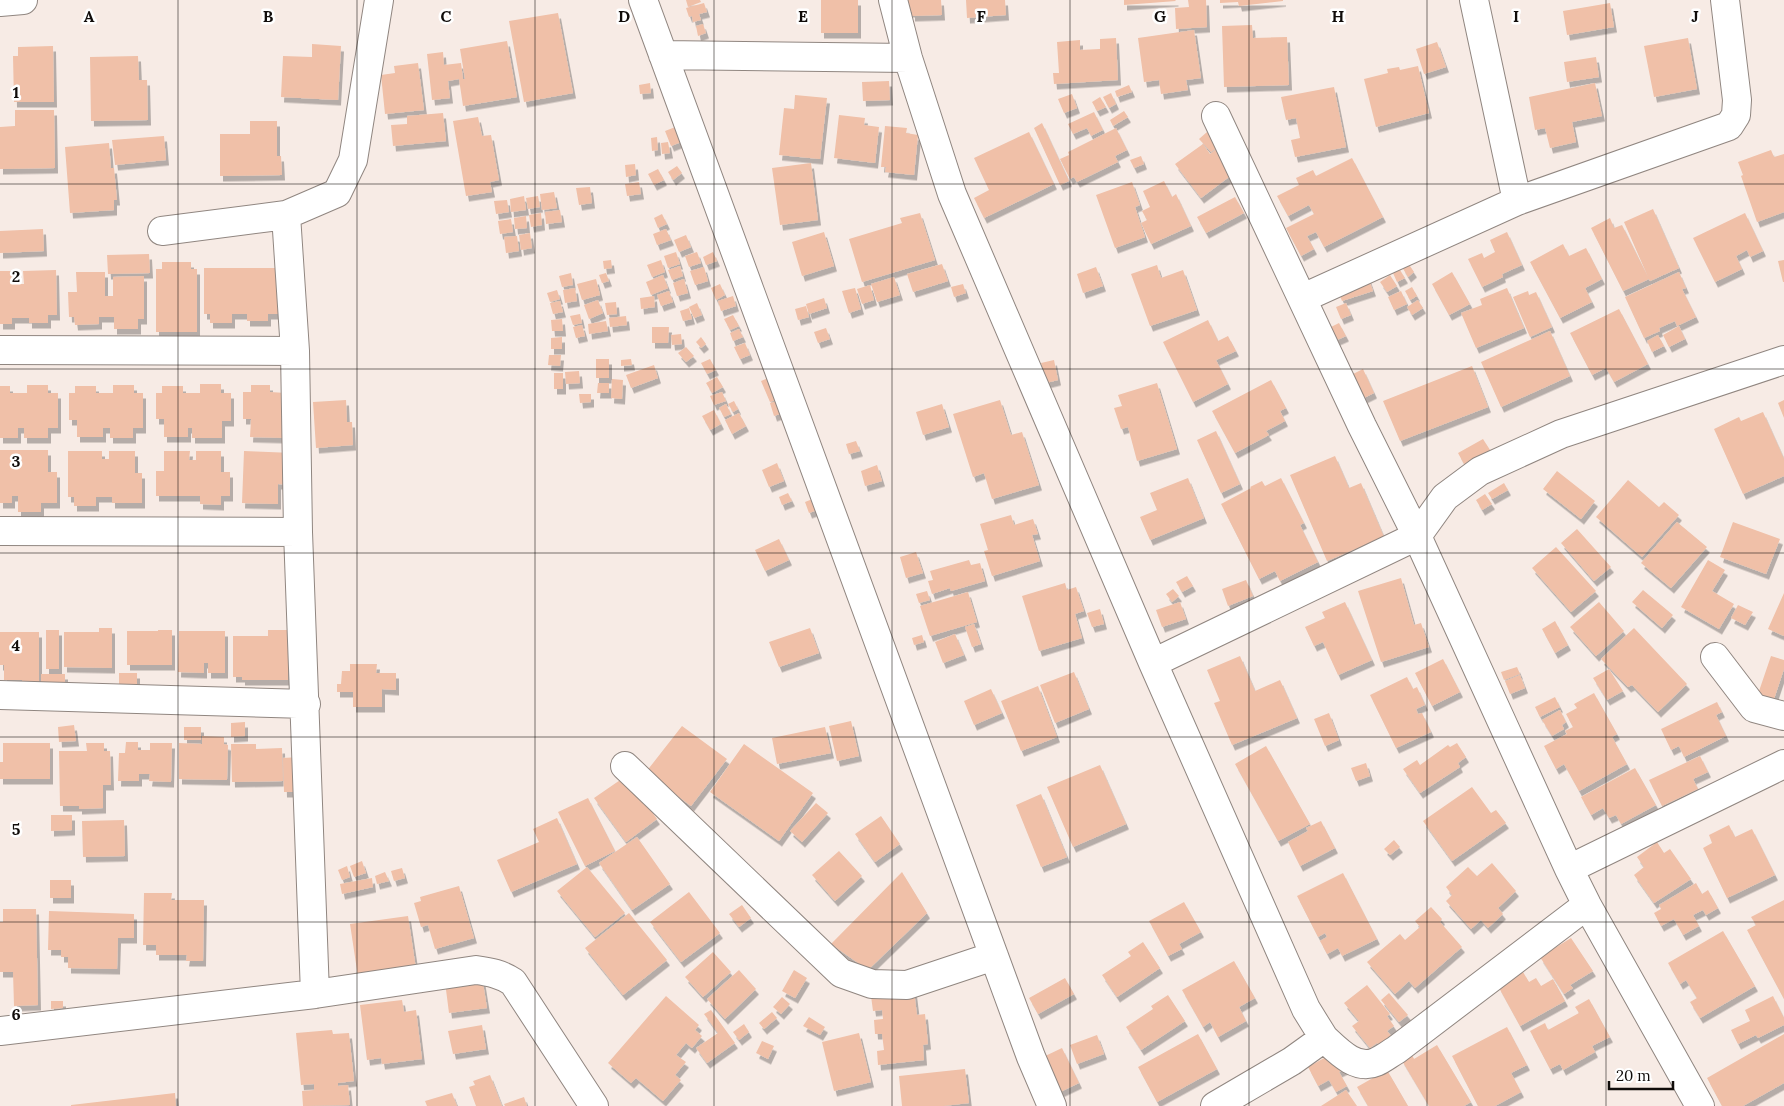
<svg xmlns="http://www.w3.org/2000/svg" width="1784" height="1106" viewBox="0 0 1784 1106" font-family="Lora,serif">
	<defs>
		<filter id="shadow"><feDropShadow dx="3" dy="5.5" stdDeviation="0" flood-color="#0004"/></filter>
	</defs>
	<rect width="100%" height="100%" fill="#f7ebe5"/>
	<path fill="#f0c0a8" filter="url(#shadow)" d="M686,0H700L701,2L688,7Z
		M821,0H858V33H821Z
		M905,0H941L942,15L912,16V12H906Z
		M966,0H1005L1006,15L967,18Z
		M1124,0H1175L1176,1L1124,5Z
		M1188,0H1206L1207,27L1176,29L1175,8L1189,7Z
		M1220,0H1283V1L1239,6L1238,2L1220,3Z
		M704,3L707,12L699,14L701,20L693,22L692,16L689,17L686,8Z
		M1610,3L1614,27L1567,35L1563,11Z
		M558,13L573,93L524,102L509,21Z
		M703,24L706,33L698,36L696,26Z
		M1252,25L1253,38L1287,37L1289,85L1224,87L1222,26Z
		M1194,30L1201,78L1186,80L1188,90L1161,94L1159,80L1144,82L1138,38Z
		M1116,38L1118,80L1054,84L1053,73H1059L1057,42L1080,40V50L1100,49V39Z
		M1688,38L1697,89L1654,97L1644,46Z
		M507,41L517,97L463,106L459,79L448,81L450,98L432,100L427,54L443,52L444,65L461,63L463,79H465L460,49Z
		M1437,42L1446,67L1424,74L1416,49Z
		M312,44L341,46L338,100L281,97L283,56L312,57Z
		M53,46L54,102H14L13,56H18V47Z
		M138,56L139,80H147L148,120L91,121L90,57Z
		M1596,57L1599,77L1567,82L1564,62Z
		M418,63L424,110L385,114L381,75L395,73L394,66Z
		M1418,66L1429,113L1376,127L1364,79L1388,73L1387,69L1399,67L1400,70Z
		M889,81L890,100L863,101L862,82Z
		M650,83L651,93L640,94L639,85Z
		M1595,83L1602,116L1572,122L1576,142L1550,148L1545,128L1535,130L1529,97Z
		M1129,85L1132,92L1117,97L1115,91Z
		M1334,87L1346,147L1295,157L1291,140L1300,138L1296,118L1286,120L1281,97Z
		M1111,93L1116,104L1109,108L1103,97Z
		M1072,94L1077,108L1064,113L1058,99Z
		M795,95L827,98L820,159L779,155L784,108L794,109Z
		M1100,97L1106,107L1097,111L1092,102Z
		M15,110H54L55,168L0,169V127L15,126Z
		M1124,111L1128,117L1113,126L1110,120Z
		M1094,112L1103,130L1091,136L1087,128L1073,134L1068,124Z
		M443,113L446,141L393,146L391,125L407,124V116Z
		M839,115L865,118L864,125L879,127L875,163L834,158Z
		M478,117L482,136L491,135L499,180L490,182L492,192L466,196L453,121Z
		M250,121H277V156H281L282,175L220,176V134H250Z
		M1042,123L1069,181L1060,185L1034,128Z
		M678,126L684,141L671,146L665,131Z
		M885,126L907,128L906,133L918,135L914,175L885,172L886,167H881Z
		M1116,128L1127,150L1115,156L1118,162L1077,182L1074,177L1070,179L1060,159L1069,155L1068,152Z
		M1029,132L1054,184L984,218L974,198L989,190L974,158Z
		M1207,132L1219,146L1211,152L1199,139Z
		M164,136L166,160L115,165L112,140Z
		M657,137L658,150L652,151L651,138Z
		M668,142L670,153L662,154L661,143Z
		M109,143L111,168H114L117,200H114V210L70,213L65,147Z
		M1203,144L1210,154L1219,147L1237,171L1201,198L1175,164Z
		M1771,150L1774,157L1784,154V212L1757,222L1741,176L1743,175L1738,162Z
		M1141,156L1144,164L1134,168L1130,160Z
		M1352,158L1383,217L1324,247L1316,232L1307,236L1314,249L1301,256L1286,228L1314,214L1309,205L1288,216L1277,196L1299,185L1296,178L1313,170L1316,176Z
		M811,163L818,220L780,225L772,168Z
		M635,164L636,175L626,177L625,165Z
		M677,166L682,173L673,180L668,172Z
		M658,169L664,180L654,185L648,174Z
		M1164,181L1172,197L1176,194L1191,226L1151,244L1141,223L1147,220L1142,211L1150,207L1143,191Z
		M639,182L641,194L627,196L625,184Z
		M1132,182L1140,205L1135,207L1145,237L1115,248L1096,195Z
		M590,187L592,203L579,205L576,188Z
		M554,192L557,208L542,210L540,194Z
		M524,196L526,210L511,212L510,199Z
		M538,196L540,207L528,209L526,198Z
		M1235,197L1244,213L1206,233L1197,217Z
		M507,200L509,212L496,214L494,201Z
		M1653,209L1679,268L1650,281L1649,279L1623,291L1591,228L1610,218L1614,228L1622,225L1648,277L1624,222Z
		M560,210L562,222L546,224L545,212Z
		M541,213L542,225L531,227L529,215Z
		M920,213L935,260L862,282L849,239L902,223L900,218Z
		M1745,213L1763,251L1750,257L1747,250L1736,256L1742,269L1715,282L1693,238Z
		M662,214L667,224L658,228L654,218Z
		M526,216L527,228L515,229L514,218Z
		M511,219L513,232L500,234L498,221Z
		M43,229L44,251L0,253V231Z
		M666,229L671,240L657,245L653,234Z
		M824,232L834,266L802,276L792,242Z
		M1507,232L1522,265L1502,274L1503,277L1482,287L1468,259L1482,253L1484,258L1495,252L1490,240Z
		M530,233L532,248L521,250L519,235Z
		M686,235L691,247L679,252L674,240Z
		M517,236L519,251L506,253L504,237Z
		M1563,244L1569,256L1586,248L1602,279L1585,288L1592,302L1560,318L1530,262Z
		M676,252L680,264L668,268L664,256Z
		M697,252L701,263L689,267L685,256Z
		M713,252L717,261L706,265L703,257Z
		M149,254L150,273L108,274L107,255Z
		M611,260L612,268L604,269L603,261Z
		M661,260L665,272L652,277L647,265Z
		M1784,260V282H1783L1778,261Z
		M162,262H191V269H197V332H156V269H162Z
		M1408,263L1414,272L1408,277L1402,267Z
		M942,264L948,281L913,292L907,274Z
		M1157,265L1161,278L1183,270L1197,310L1150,326L1131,274Z
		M680,266L683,276L672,280L668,270Z
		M704,267L708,281L695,285L690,271Z
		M1096,267L1103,286L1083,293L1077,274Z
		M204,268H279V314H268V321H247V314H232V323H210V314H204Z
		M56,270L57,315H48V323H29V318H12V324H0V271H17V284H24L23,271Z
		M1400,270L1405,278L1397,282L1393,273Z
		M76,272H105V296H113V277L144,276V319H138V329H114V317H99V324L75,325L74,317H69L68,292H77Z
		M1452,272L1470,304L1449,315L1432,284Z
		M1679,272L1686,288L1682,289L1696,317L1677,326L1675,321L1659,328L1660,331L1644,338L1625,297Z
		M571,273L573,285L562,287L559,276Z
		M606,273L609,281L602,283L599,275Z
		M663,275L668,288L651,295L646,282Z
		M1390,275L1397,286L1387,292L1380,282Z
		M894,277L900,295L877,302L871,284Z
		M1368,277L1373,291L1342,301L1337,288Z
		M596,279L600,295L582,300L577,284Z
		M684,279L688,293L677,296L673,283Z
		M720,284L725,295L716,300L711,288Z
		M963,284L966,293L954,297L951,287Z
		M870,285L874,300L862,304L857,289Z
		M1412,287L1417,296L1410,300L1405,291Z
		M575,288L577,301L565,303L563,290Z
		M855,288L861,309L849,313L842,291Z
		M1507,288L1524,328L1476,348L1461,313L1482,305L1480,299Z
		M557,290L560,299L550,302L547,293Z
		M669,291L673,302L661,306L657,295Z
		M1401,291L1407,304L1394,310L1388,297Z
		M1528,291L1529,295L1536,292L1552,327L1530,337L1513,297Z
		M654,296L655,307L641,309L640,298Z
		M733,296L736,306L721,311L718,301Z
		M824,298L827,308L809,314L806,304Z
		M598,300L603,313L589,319L584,305Z
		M1418,300L1423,308L1412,315L1407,307Z
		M560,301L563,312L553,314L550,303Z
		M616,302L617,314L607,315L605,303Z
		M697,303L702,315L694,318L689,307Z
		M1346,303L1351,315L1341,319L1336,307Z
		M806,306L809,317L798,320L795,309Z
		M689,308L692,319L683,321L680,311Z
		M1619,309L1648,364L1614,382L1606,368L1592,375L1570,333Z
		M580,314L582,323L573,325L570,316Z
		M733,315L739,326L730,330L724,319Z
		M626,316L627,325L610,327L609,318Z
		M562,319L563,331H552L551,320Z
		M1208,320L1218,341L1228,336L1236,351L1216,360L1228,384L1193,402L1163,342Z
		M606,321L608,331L589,334L588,324Z
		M1339,323L1346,336L1337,340L1331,327Z
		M582,325L585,336L576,338L573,327Z
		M1679,326L1685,339L1669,347L1663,335Z
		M652,327H669L668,343H652Z
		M826,328L830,339L818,343L814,332Z
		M739,329L743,337L733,341L730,333Z
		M1550,331L1570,376L1501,407L1481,362Z
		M681,334L682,344L672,345L671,335Z
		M1658,335L1664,346L1652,352L1647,341Z
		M562,337V349H551V338Z
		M701,337L706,344L701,348L696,342Z
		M745,343L750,355L740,359L734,347Z
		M686,347L694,356L686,362L678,353Z
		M549,355H561L560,366L548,365Z
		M596,359H609V378H596Z
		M631,359L632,365L621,366V360Z
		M710,359L716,370L707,374L701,363Z
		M1054,360L1058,380L1046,383L1041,363Z
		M654,365L658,378L631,388L626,375Z
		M1472,366L1488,407L1400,441L1383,401Z
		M1363,369L1374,393L1362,399L1351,375Z
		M579,371L580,383L566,384L565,372Z
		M554,373H563V389H554Z
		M773,376L783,397L770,402L761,381Z
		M717,377L723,387L712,393L706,383Z
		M612,379L623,380L622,399L611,398Z
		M1271,380L1286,408L1280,411L1285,421L1266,431L1269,435L1235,453L1212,411Z
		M598,383H609V393H597Z
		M1157,383L1177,449L1137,461L1128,427L1121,429L1114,408L1122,406L1118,395Z
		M200,384H221V393H231V421H222V438H192V428H188V437H164V419H156V393H162V386H183V393H200Z
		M27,385H48V393H58V428H48V438H24V428H18V438H0V386H10V393H27Z
		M113,385H134V393H143V428H133V438H110V428H103V437H77V420H69V393H75V386H96V393H113Z
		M251,385H270V392L286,393L285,438L250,437L251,419H243V392H251Z
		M722,392L726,401L714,405L710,396Z
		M579,394H591V402L580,403Z
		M785,399L789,411L774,416L770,403Z
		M346,400L347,422H352L353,445L316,448L313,402Z
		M1000,400L1011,435L1022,432L1039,485L992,499L984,473L973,477L953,414Z
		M1784,400V418L1778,403Z
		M734,401L738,409L733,412L728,404Z
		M726,404L731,414L724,417L719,408Z
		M942,404L949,427L923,435L916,412Z
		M714,410L721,424L710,430L702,416Z
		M1763,412L1784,459V476L1743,494L1714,429L1739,417L1741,421Z
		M739,413L746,426L732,434L725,420Z
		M1216,431L1240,484L1221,493L1197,440Z
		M1483,439L1490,450L1464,464L1458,453Z
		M856,441L860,451L849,454L846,444Z
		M0,450H48V472H57V503H41V512H18V496H12V503H0Z
		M68,451H102V459H109V451H135V473H142V503H112V497H96V506H74V497H68Z
		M164,451H190L189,460H196V451H221V472H230V496H221V505L200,504V496H156V471H164Z
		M244,451L293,453L291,485L278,484V504L242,503Z
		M1335,456L1349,488L1361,483L1384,537L1327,561L1290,475Z
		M777,463L784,481L769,487L762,470Z
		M877,465L882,481L865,486L861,471Z
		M1557,471L1595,501L1581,519L1543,489Z
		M1188,478L1204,518L1150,540L1140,517L1157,510L1150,493Z
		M1281,478L1304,523L1300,525L1318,562L1280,581L1275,571L1259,579L1221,504L1251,488L1250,487L1262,481L1265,486Z
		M1628,480L1659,507L1664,502L1679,515L1642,557L1596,517Z
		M1504,483L1508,490L1492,499L1488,493Z
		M788,493L792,501L782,505L779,497Z
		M1485,494L1492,504L1482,510L1476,500Z
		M815,498L820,509L809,513L805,502Z
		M1011,515L1014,525L1033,519L1038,534L1032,535L1040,561L992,576L984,551L988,550L980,524Z
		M1677,522L1707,547L1671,588L1641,563Z
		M1733,522L1780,539L1766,574L1720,557Z
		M1577,529L1611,567L1594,581L1561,543Z
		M779,539L789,560L765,571L755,550Z
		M1556,547L1596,591L1571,612L1532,568Z
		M916,552L923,573L906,578L900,557Z
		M969,560L971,565L980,563L985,581L951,591L950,588L932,594L928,581L933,580L930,571Z
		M1708,560L1725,570L1712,591L1734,604L1719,629L1681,607Z
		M1187,576L1193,586L1182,592L1176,582Z
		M1401,578L1414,625L1421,623L1429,647L1381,662L1358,591Z
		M1246,580L1253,596L1228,606L1222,589Z
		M1065,583L1067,590L1076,587L1084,611L1075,614L1082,638L1039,651L1022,596Z
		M1173,589L1179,596L1172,602L1166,594Z
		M1643,590L1673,615L1662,628L1632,602Z
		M927,591L930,600L919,603L916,594Z
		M968,592L977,622L930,636L920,606Z
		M1784,593V636L1768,629Z
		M1180,602L1186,619L1162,627L1156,610Z
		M1345,602L1372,660L1338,675L1323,642L1314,646L1305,627L1325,618L1322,612Z
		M1599,602L1624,631L1596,656L1570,627Z
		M1738,605L1753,612L1745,625L1731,618Z
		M1100,609L1104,624L1092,627L1087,613Z
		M1555,621L1568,645L1555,653L1542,629Z
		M974,624L981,644L972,647L965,627Z
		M99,628H112V668L64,667V632H99Z
		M810,628L819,653L779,667L769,642Z
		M1634,628L1687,684L1658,712L1632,685L1628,687L1601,659Z
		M46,630H59V669H46Z
		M158,630H172V665H127V631H158Z
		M268,630H288V680H242V677H233V636H268Z
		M179,631H225V673H208V663H204V673L178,672Z
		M0,632H39V685H22V680H4V665H0Z
		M955,634L964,655L943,663L935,642Z
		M922,635L924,642L914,645L912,638Z
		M1240,656L1255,691L1280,680L1297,718L1232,745L1214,703L1220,701L1207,670Z
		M1771,656L1784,660V669L1774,699L1758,694Z
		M1443,659L1460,692L1432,706L1415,673Z
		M350,664H377L376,673H396V690L382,689V707H353V692H337V684H341L342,671H350Z
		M1517,667L1520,674L1504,680L1501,672Z
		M1609,669L1623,691L1607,700L1593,678Z
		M1074,672L1089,709L1055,723L1040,685Z
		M119,673H137V685H119Z
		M41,674H65V687H41Z
		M1520,675L1525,688L1510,694L1505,681Z
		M1407,677L1413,689L1417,687L1425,705L1416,709L1418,714L1422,713L1431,732L1396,748L1370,695Z
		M1038,686L1057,737L1021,751L1001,701Z
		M991,689L1002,713L974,725L964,701Z
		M1594,693L1617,734L1612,737L1627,764L1579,791L1564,764L1556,769L1544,746L1567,734L1565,731L1573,727L1566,714L1577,708L1574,704Z
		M1555,697L1560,707L1540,717L1535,707Z
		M1717,702L1722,712L1716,715L1726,736L1684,757L1679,746L1671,750L1661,729Z
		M1560,710L1566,722L1562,725L1564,729L1552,736L1542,720Z
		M1329,713L1339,740L1325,746L1314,719Z
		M851,721L859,756L837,761L829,726Z
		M245,722V736L231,737V723Z
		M74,725L76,741L59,742L58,727Z
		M682,726L727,759L691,806L646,772Z
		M184,727H201V740H184Z
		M825,727L831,753L777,764L772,738Z
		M202,736L224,737V744L228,745L227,780L179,779V743L202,744Z
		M126,742H138V750H150V743H172L171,782L149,781L150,774H139V781H118L119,753H125Z
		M3,743H50V779H0V762H3Z
		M86,743H104V751H110L111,785H103V808L79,809V806H60L59,751H87Z
		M1457,743L1466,757L1458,763L1460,767L1420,793L1403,769L1417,760L1420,765L1448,745L1450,747Z
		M231,744H256V749L282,748L283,781L232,782Z
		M744,744L813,793L779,841L710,792Z
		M1266,746L1310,824L1278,841L1235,764Z
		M1700,756L1708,772L1693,779L1698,789L1662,806L1649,780Z
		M299,757L300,792H284L283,758Z
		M1366,763L1370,776L1356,781L1351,768Z
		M1100,765L1126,824L1073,847L1047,787Z
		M1635,768L1656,805L1621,824L1616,815L1609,818L1603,808L1591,815L1581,797Z
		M626,776L657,819L626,842L594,798Z
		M1472,787L1491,813L1496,810L1506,823L1452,861L1423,821Z
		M1041,794L1067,857L1041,867L1016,805Z
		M588,798L615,851L585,866L558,812Z
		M816,803L828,813L802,842L790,831Z
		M51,815H72V830L51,831Z
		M881,816L900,844L875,862L855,834Z
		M557,818L577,864L511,892L497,860L539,842L533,829Z
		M124,820L125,856L83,857L82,821Z
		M1321,821L1335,848L1300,866L1288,842L1308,831L1306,828Z
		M1729,825L1735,837L1752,829L1775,875L1727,898L1703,848L1712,843L1709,835Z
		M637,837L670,884L632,910L599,863Z
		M1394,840L1400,847L1390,855L1384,849Z
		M1657,842L1664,853L1670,849L1691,879L1654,903L1634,875L1644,867L1637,857Z
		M839,851L862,876L835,901L812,875Z
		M362,861L366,873L354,877L350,866Z
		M1492,863L1516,891L1498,908L1503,914L1488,928L1481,920L1471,929L1446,901L1452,895L1446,887L1468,867L1477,876Z
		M347,866L350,877L342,880L338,870Z
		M587,867L625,913L595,937L557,891Z
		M402,868L405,878L394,881L391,871Z
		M385,872L389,881L377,884L375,876Z
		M902,872L927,913L868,970L831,944Z
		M1343,873L1377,939L1342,956L1338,948L1327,954L1320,941L1327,937L1325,933L1318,937L1297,896Z
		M372,878L373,887L342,894L340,884Z
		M50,880H71V898H50Z
		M1696,883L1702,894L1708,890L1718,908L1706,915L1703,910L1693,915L1699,926L1683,935L1674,919L1661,926L1654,913L1661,909L1659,905Z
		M459,886L474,938L435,949L428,925L421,927L414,903L421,901L420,897Z
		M689,892L720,933L681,962L650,922Z
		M144,893H172L171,900H204L203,961H186L187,955H156V945H143Z
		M1784,900V999L1747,930L1756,925L1751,917Z
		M1184,902L1201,932L1179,944L1182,949L1168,956L1149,921Z
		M742,905L751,918L739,927L729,914Z
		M1431,907L1442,919L1440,922L1462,947L1415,988L1409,981L1395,994L1367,962L1400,934L1405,940L1420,927L1415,921Z
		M3,909H36L38,1005L14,1006L13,972H0V922H3Z
		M49,911L134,914V938H118L117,969L68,968V957H61V950H48Z
		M629,913L667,960L623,995L585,948Z
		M408,916L416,969L358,977L350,924Z
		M1723,931L1755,986L1700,1018L1690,1002L1697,998L1686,980L1680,984L1668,963Z
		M1571,938L1593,971L1570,985L1573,988L1564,994L1540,957Z
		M1143,942L1160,968L1117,997L1102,975L1131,956L1128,952Z
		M713,952L731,972L703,997L685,977Z
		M1234,961L1255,998L1239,1007L1246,1021L1218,1037L1210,1022L1203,1027L1182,990Z
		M739,970L756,989L725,1019L707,999Z
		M794,970L807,978L795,998L782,991Z
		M1523,972L1529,982L1536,978L1541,986L1553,979L1565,1001L1520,1026L1498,986Z
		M482,977L487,1008L449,1013L445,982Z
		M1065,978L1074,994L1038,1014L1029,998Z
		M1367,985L1390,1014L1387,1016L1394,1026L1387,1031L1392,1037L1380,1046L1377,1043L1370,1048L1352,1026L1359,1021L1344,1003Z
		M914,991L917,1015L925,1014L928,1044L923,1045L924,1060L878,1065L877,1051L884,1050L882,1034H875L874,1020L883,1019L882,1010L873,1011L871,996Z
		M1389,993L1408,1015L1399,1022L1381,1000Z
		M1168,995L1185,1021L1141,1050L1126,1027L1153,1009L1151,1006Z
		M666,996L699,1025L695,1030L702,1036L692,1048L686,1043L676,1055L686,1062L675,1075L681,1080L663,1101L636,1078L631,1083L608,1063Z
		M1773,996L1784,1018V1025L1758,1038L1756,1035L1738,1044L1731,1030L1750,1021L1745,1010Z
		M782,997L790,1004L781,1014L773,1007Z
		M1589,999L1610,1037L1592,1046L1595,1052L1563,1070L1560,1064L1550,1069L1530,1031L1545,1023L1548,1030L1579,1013L1575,1007Z
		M402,1000L404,1012L416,1010L422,1059L382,1064L381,1058L367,1060L360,1005Z
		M51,1001H63V1008L51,1009Z
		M711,1010L735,1043L707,1063L696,1048L718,1033L704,1014Z
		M772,1012L777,1018L764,1029L759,1023Z
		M809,1017L825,1027L820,1035L803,1026Z
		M744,1024L749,1032L739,1040L733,1032Z
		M482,1025L486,1049L453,1054L448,1031Z
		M1507,1027L1527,1065L1511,1073L1521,1092L1495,1106H1478L1452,1056Z
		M332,1030L333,1034L349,1033L354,1081L338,1083V1086L348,1085L350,1105L303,1106L302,1091L314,1090V1084L301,1085L296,1033Z
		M859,1033L871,1082L834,1091L822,1042Z
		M1198,1034L1217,1069L1157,1102L1138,1067Z
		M1784,1034V1083L1743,1106H1722L1707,1078Z
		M1097,1035L1104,1054L1077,1064L1070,1045Z
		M762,1041L774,1046L768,1059L756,1053Z
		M1437,1045L1471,1102L1464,1106H1429L1401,1059L1411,1053L1414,1059Z
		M1062,1048L1079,1083L1058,1093L1041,1058Z
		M1335,1052L1345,1069L1339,1072L1347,1086L1336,1092L1329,1080L1318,1086L1308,1067Z
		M965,1069L969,1103L943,1106H902L899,1076Z
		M1387,1070L1408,1106H1368L1357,1087Z
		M490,1075L502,1106H476L469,1087L475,1085L473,1081Z
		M1346,1090L1357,1106H1321Z
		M175,1093L176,1106H71V1105Z
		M452,1093L457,1106H427L425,1101Z
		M524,1097L527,1106H505L504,1104Z"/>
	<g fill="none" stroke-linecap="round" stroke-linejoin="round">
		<g stroke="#908680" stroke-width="30">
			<path id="minor" d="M643,0L1031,1057L1052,1106
				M893,0L908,58L952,194L1153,663L1306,1009L1324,1038L1292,1061L1215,1106
				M1474,0L1517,201
				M0,2L23,0
				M663,55L908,58
				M1216,116L1362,426L1417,536L1569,869L1587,905L1700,1106
				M286,215L295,351L298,532L315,994
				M162,231L286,215L337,193L353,160L379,0
				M1303,298L1517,201L1729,126L1736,115L1737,100L1725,0
				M0,350L295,351
				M0,531L298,532
				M1715,657L1754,708L1784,716
				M1153,663L1417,536L1445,497L1480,471L1561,434L1784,360
				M0,695L306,704
				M625,766L841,973L872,984L907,985L994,956
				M1569,869L1784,764
				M0,1031L315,994L476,970C490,972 501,974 513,982L594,1106
				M1324,1038C1337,1050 1356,1071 1376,1062C1383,1059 1389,1054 1396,1050L1587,905"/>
		</g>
		<use href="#minor" stroke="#fff" stroke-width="28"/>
	</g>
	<path fill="none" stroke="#100c0a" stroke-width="1" stroke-opacity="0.55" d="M178,0V1106M357,0V1106M535,0V1106M714,0V1106M892,0V1106M1070,0V1106M1249,0V1106M1427,0V1106M1606,0V1106M0,184H1784M0,369H1784M0,553H1784M0,737H1784M0,922H1784"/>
	<g font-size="16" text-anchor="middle" font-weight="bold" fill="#100c0a" stroke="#fff" stroke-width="5" stroke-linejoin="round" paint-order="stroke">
		<text x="89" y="22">A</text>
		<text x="268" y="22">B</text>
		<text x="446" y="22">C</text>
		<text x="624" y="22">D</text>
		<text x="803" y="22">E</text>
		<text x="981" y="22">F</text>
		<text x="1160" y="22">G</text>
		<text x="1338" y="22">H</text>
		<text x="1516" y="22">I</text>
		<text x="1695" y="22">J</text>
		<text x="16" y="98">1</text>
		<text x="16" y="282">2</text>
		<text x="16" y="467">3</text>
		<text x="16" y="651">4</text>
		<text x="16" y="835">5</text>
		<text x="16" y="1020">6</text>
	</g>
	<path d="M1609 1081v8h64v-8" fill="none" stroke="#100c0a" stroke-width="2.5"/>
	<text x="1616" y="1081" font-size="15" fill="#100c0a" stroke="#ffffff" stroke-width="4" paint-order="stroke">20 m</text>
</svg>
